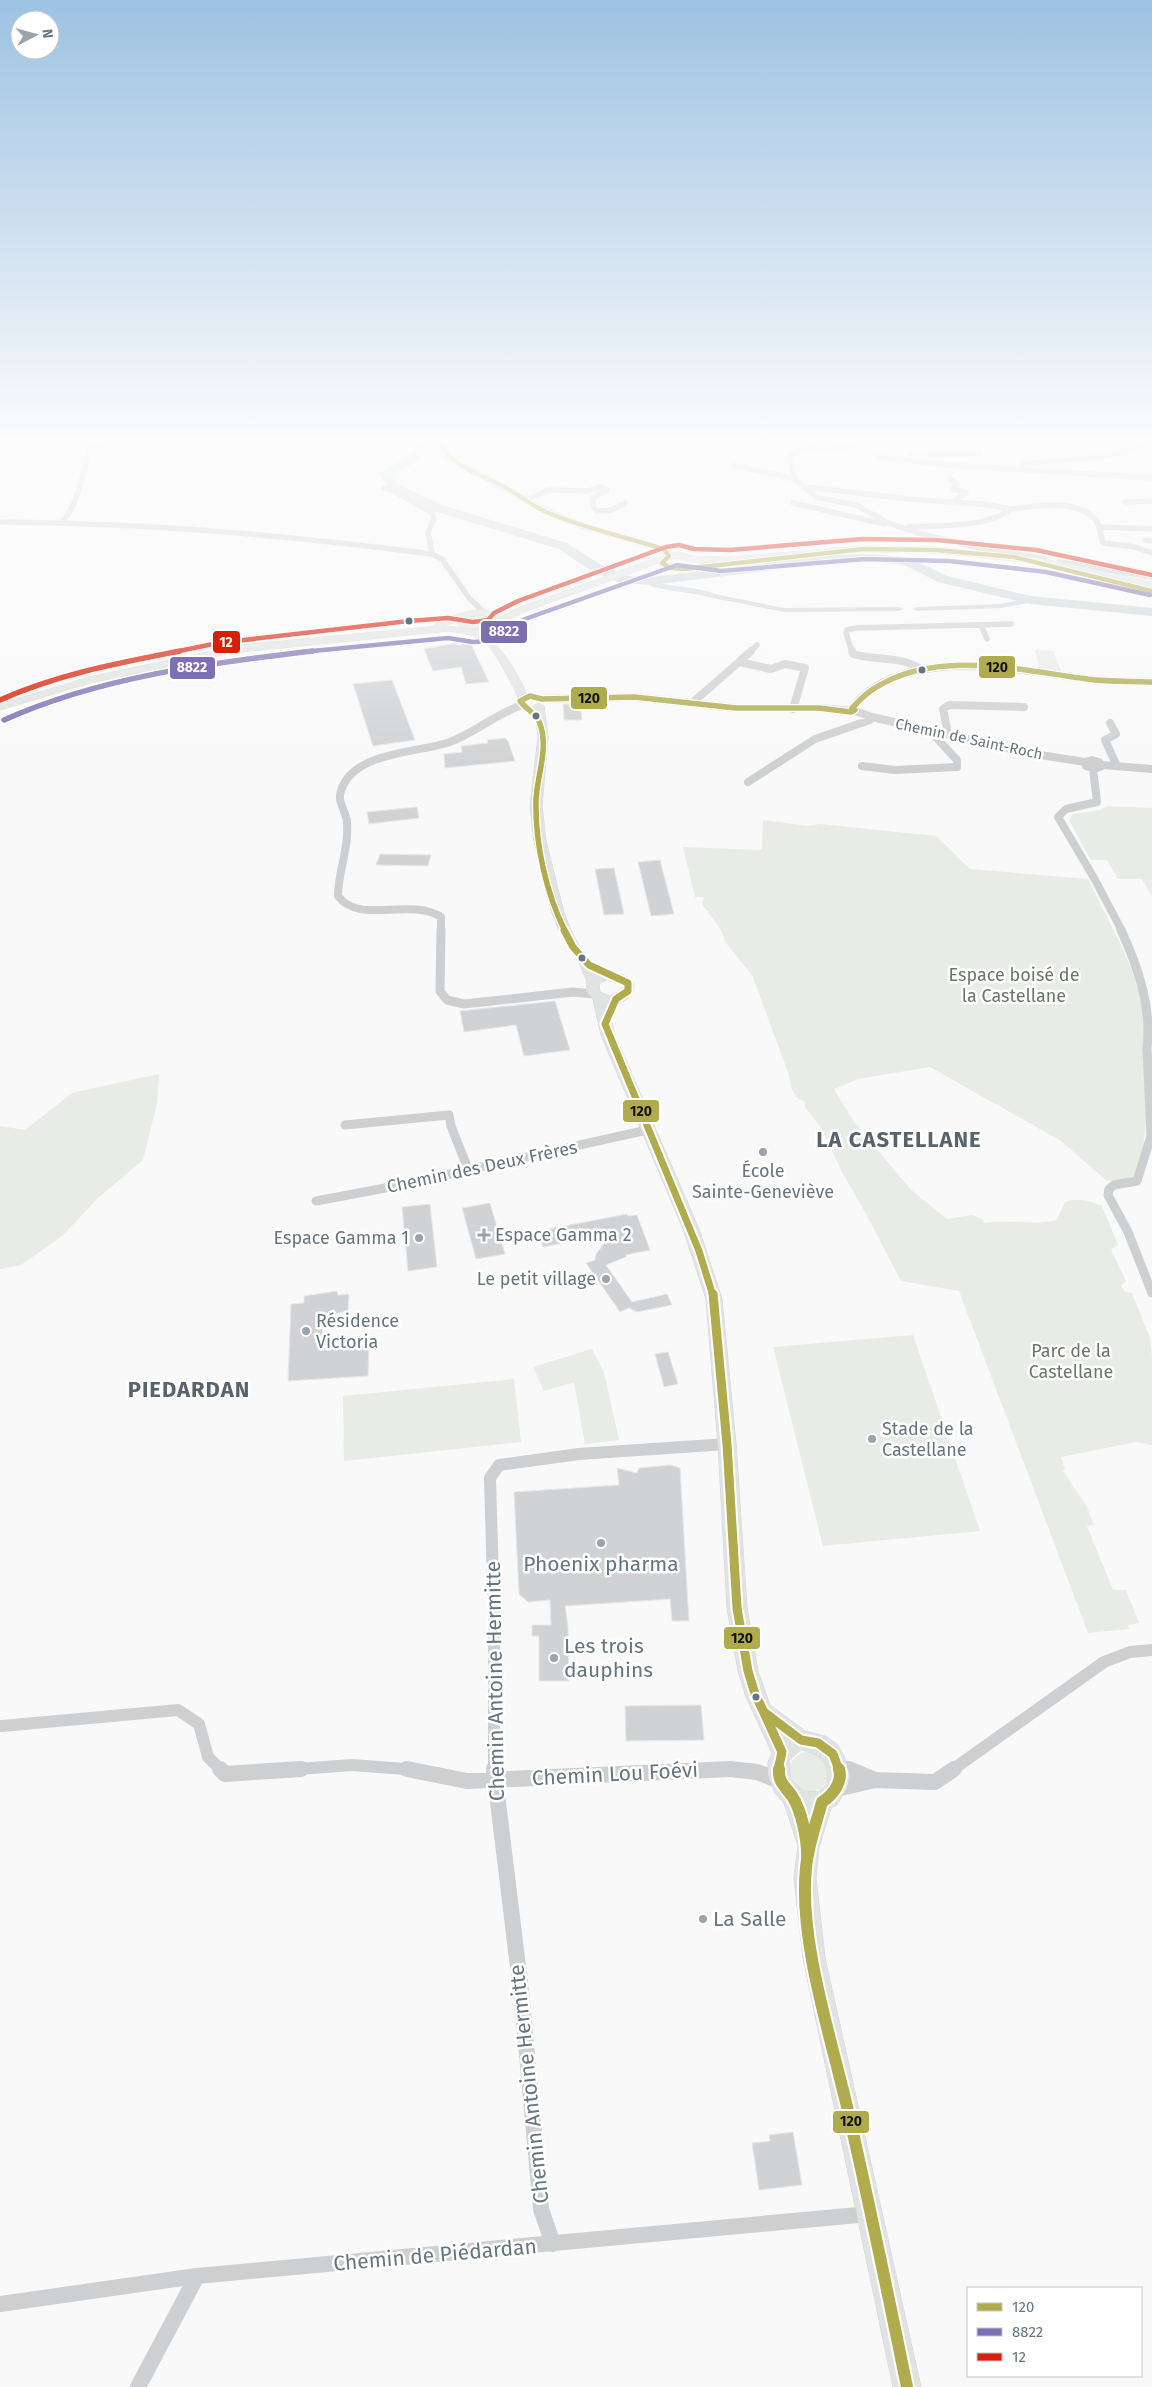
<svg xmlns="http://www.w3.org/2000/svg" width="1152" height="2387" viewBox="0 0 1152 2387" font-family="'Fira Sans',sans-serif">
	<rect width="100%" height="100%" fill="#f9f9f9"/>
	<path fill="#e8ebe6" d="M1152,449V477L1126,474C1126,457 1136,450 1152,449Z
		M478,613L498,619L490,630L459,629L455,622Z
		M1035,650L1053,651L1062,673L1040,669Z
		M1107,806L1152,808V896L1142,879H1118L1107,860H1091L1069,820L1073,814L1100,810Z
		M763,820L808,826L820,824L936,836L970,869L1088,879C1106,916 1128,954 1140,994C1152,1033 1149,1139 1137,1179L1107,1181L1061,1141L930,1067L858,1079L834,1089L852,1119L910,1189L947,1219L972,1215L982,1219L984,1223C1008,1219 1033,1226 1057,1220L1065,1202C1079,1197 1089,1201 1102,1206L1118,1245L1111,1250L1126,1281L1121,1286L1125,1292L1132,1293L1150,1338L1152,1357V1445L1136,1442L1061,1457L1065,1469L1063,1471L1087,1507L1094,1525L1087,1526L1113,1590H1126L1139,1623L1128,1625L1129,1629L1088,1633L959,1291L901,1281L865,1212L842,1172L822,1129L805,1107V1102L796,1097L792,1090L788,1072L752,975L726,943L721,930L702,904L704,897H695L683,847L762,850Z
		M159,1074L157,1103L143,1160L99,1197L62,1236L21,1265L0,1269V1126L25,1130L72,1093Z
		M913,1335L980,1531L823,1546L773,1347Z
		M592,1349L604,1373L619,1440L585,1444L574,1382L544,1391L533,1367Z
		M514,1379L521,1442L344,1461L343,1396Z
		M789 1772a20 20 0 1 1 40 0a20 20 0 1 1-40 0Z"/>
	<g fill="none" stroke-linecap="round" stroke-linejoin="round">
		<path fill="#ced6d9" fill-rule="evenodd" d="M648,579H654L656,583C672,586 703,588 715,594L784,608L899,607L903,609L899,611L784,612L713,598C694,593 673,591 653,587L649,585Z
			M1031,598L1035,600L1034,602L1000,608L917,611L913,609L917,607L1000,604Z"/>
		<path fill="#ced6d9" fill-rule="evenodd" d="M419,437H429C427,459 410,466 392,474L396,483L442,505L567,543L603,566L628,576L651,577L831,555L875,554L912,559L947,576L1031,596L1152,608V616L1031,604L938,582L904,565L875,562L831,563L651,585L621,583L593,572L559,549L434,511L388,487L379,473L412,454Z"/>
	</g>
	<path fill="#d0d2d3" stroke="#e8e8e8" d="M456,643L457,645L471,644L489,682L466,684L461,667L433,671L424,649Z
		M392,680L415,740L373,746L353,684Z
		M563,704H580L582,720H564Z
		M505,738L508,741L515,761L445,768L444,754L462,752L461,746L488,743L487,740Z
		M417,807L419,818L369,824L367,812Z
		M380,854L431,855L428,866L376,865Z
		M660,860L674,914L651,916L638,862Z
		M614,868L624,914L604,915L595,869Z
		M555,1001L570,1050L524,1056L516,1025L464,1032L460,1011Z
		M490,1203L505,1254L476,1259L462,1208Z
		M430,1204L437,1267L408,1271L402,1207Z
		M627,1214L628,1216L637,1215L650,1250L626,1255V1257L606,1265L632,1302L667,1294L672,1305L637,1312L629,1308L620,1312L586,1263L595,1260L596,1254L611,1234L543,1247L538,1231Z
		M337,1291L338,1295L349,1294L348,1311L323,1316L322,1348L369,1345L368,1376L288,1381L291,1304L304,1303V1296Z
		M668,1352L678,1384L664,1387L655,1354Z
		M670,1465L680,1468L689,1621H672L670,1599L565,1606L568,1626L569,1681H539V1636H532V1625H551L550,1600L528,1602L519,1594L514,1492L619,1485L617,1468L637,1473L639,1468Z
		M701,1705L704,1740L626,1741L625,1706Z
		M793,2132L802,2185L759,2190L752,2143L770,2141L769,2135Z"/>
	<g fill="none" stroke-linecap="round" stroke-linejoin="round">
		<g stroke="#d5d6d7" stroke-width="1">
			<path id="secondary" d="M434,437H442L443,446L449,454L553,511L586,524L667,547L671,553L678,552L692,556L730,557L864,546L936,547L1034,557L1152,582V588L1034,563L936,553L864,552L730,563L692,562L678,558L667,560V563L679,566L709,563L713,566L709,569L679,572L660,567L659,563L524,612L503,623L498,630L483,634C500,643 522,680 528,698L523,701L518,698C514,686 495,652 486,643C476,634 461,633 448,631L232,653L90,683L0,710V704L89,677L241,645L438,626L435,624L437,622C455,616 483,601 500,617L518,608L664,555L661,551L580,528L547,515L443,458L435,446ZM479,615L490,617L494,621L491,626L473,629L444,626Z
				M539,703L544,706L548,737L542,806L546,841L564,913L573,935L597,975C610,971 625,972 634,983C635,999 622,1004 607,1004L615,1035L699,1229L722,1299L736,1444L747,1608L758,1671L770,1705L805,1731L825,1736L837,1744L844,1756L850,1776L847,1788L837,1805L831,1808L819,1847L816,1878L825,1958L921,2387H893L803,1958L794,1878L798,1846L784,1803L775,1793L768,1775V1762L772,1753L746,1697L738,1671L727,1608L718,1444L706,1299L683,1229L601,1035L593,999L586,991L587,982L579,962L561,935L552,913L534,841L530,806L538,737L534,706ZM608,980L622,985V990L610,996L600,992L599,984ZM801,1750C820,1754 831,1763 827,1784L818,1792L803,1791L790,1779L789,1761Z"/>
		</g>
		<path stroke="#cecfd0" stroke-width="5.5" d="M930,437L927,441L911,444L862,443L834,449L805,448L791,456V468L795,479L816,497L856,505L888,523L925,535L989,550L1045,559
			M1110,442L1123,440L1124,437
			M910,455L979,453
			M877,457L950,465L1152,478
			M1022,464L1100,457L1147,446L1152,438
			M734,465L795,479
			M951,479L957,484L953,489L966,493L954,501
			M807,487L908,499L983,504L1010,509C989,528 936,525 908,527
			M384,488L394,491L432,513L434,519L428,532L432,554
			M526,500L548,490L588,491L600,487L607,490L592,498L594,508L597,511L612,510L625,503
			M1125,502L1152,501
			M793,503L884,524
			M1010,509C1034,507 1074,498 1094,518C1101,525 1100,534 1103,543L1135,547L1152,553
			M0,522C145,523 288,535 432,554L442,559L469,598L485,613
			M61,523C79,505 83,471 90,447L172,437
			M1100,527L1152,529
			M1146,540L1152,541
			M1059,562L1152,577
			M981,625L987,639
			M750,652L757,645
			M852,652L846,633L847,630L855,628L1011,624"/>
		<path stroke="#cecfd0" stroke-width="8" d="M852,651L853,654C876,661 901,655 922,670
			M739,662L751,651
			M542,699L634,697L736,708H819L855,711L852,708
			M692,703L739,662L771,669L785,664L805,668L793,709
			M852,708C902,644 1019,670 1087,679C1109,682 1130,681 1152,682
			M855,711L872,717L1027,753L1085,762
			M1110,723L1116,734L1105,740L1116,764
			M948,734L943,709L949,705L1024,707
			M1092,760L1099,762L1102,766L1095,769L1086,766L1085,762Z
			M1102,765L1152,769
			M862,766L895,770L957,767V760L931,732
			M1093,769L1097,802L1066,809L1058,817L1094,878L1122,931
			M748,782L815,739L870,720L872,717
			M441,931V917C409,897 359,925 338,896C338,875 346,856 347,836C347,830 348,822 346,817C344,809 339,803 340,795C348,752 415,753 447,743C474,734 495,714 522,705"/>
		<path stroke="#cecfd0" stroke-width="9" d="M441,930L440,991L447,1000L464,1004L573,992L594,994
			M1121,930C1138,967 1152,1007 1147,1048L1151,1136L1137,1181L1114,1185L1109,1189L1108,1195L1128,1232L1152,1293
			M345,1125L449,1115L451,1126L468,1169
			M316,1201L396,1186L647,1130"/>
		<path stroke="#cecfd0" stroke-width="12" d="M2,1726L178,1710L199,1724L208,1757L221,1770
			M837,1763L852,1770
			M284,1770L352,1765L418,1770
			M494,1770V1617L490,1478L499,1465L579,1454L727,1444
			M712,1770H737
			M952,1770L1104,1662L1130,1652L1152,1650"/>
		<path stroke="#cecfd0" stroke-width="16" d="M220,1769L225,1774L301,1769
			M407,1769L467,1781L730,1769L757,1772L780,1781
			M494,1769L522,2000L541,2209L553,2244
			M849,1769L875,1780
			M836,1789L875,1780L935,1782L954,1769
			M0,2304L197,2276L869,2214
			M138,2387L197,2276"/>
		<use href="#secondary" fill="#e1e2e2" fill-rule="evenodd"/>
		<g stroke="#fff" stroke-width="6">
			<path id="bus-1-far4" d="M438,437C447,466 479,473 503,486C518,494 531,505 546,512C584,528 625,537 664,549L669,556L662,563L670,568L684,569L864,549L936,550L1014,557L1152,591"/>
		</g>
		<g stroke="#fff" stroke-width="8">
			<path id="bus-1-far3" d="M852,708C859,701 866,693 875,688C936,649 1020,670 1087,679C1109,682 1130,681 1152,682
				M565,931C546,893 535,843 536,800C537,775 549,749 540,724C537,714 526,709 520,701L530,696L542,699L634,697L736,708H819L851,712L855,710L852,708"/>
		</g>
		<g stroke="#fff" stroke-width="11">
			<path id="bus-1-far2" d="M564,930L573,947L589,965L628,983V991L616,999L605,1024L699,1251L713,1296"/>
		</g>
		<g stroke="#fff" stroke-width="13">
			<path id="bus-1-far1" d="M713,1294L727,1444L737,1608L748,1671L756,1697L764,1712L801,1740L818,1743L833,1754L839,1770
				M759,1702L782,1752L778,1770"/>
		</g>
		<g stroke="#fff" stroke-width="16">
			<path id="bus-1" d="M779,1769C778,1782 785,1786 792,1796C802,1811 808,1842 807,1860
				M839,1769C843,1782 833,1795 822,1802C816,1824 808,1845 806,1868C798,1944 835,2049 851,2124C871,2212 889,2299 907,2387"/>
		</g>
		<g stroke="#fff" stroke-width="6">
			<path id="bus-2-far1" d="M302,652L448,638L473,642L487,641L500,637L506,629L525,619L677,565L721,571L865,559L949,561L1046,572L1150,595"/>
		</g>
		<g stroke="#fff" stroke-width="8">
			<path id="bus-2" d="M4,720C100,677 209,663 313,651"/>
		</g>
		<g stroke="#fff" stroke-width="6">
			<path id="bus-3-far1" d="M174,652L218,643L409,621L448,618L473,622L488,620L494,613L518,601L666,547L679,545L694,549L730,550L863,539L937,540L1036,550L1152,575"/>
		</g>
		<g stroke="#fff" stroke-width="8">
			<path id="bus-3" d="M0,700C58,674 119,663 180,651"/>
		</g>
		<use href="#bus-1-far4" stroke="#b0ab4c" stroke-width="4.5"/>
		<use href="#bus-1-far3" stroke="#b0ab4c" stroke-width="5.5"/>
		<use href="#bus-1-far2" stroke="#b0ab4c" stroke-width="7"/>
		<use href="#bus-1-far1" stroke="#b0ab4c" stroke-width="9"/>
		<use href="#bus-1" stroke="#b0ab4c" stroke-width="12"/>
		<use href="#bus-2-far1" stroke="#7c6fb2" stroke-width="4.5"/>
		<use href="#bus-2" stroke="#7c6fb2" stroke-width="5.5"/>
		<use href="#bus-3-far1" stroke="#d81e05" stroke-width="4.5"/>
		<use href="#bus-3" stroke="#d81e05" stroke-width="5.5"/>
	</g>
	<linearGradient id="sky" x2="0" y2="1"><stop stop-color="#9dc2e2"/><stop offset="0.57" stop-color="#fcfcfc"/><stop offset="1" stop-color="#fcfcfc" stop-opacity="0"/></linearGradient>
	<rect width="1152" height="771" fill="url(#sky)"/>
	<g fill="#657683" stroke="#fff" stroke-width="2">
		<circle cx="409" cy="621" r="4.5"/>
		<circle cx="922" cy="670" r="4.5"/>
		<circle cx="536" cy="716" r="4.5"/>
		<circle cx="582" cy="958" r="4.5"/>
		<circle cx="756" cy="1697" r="4.5"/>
	</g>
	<g fill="#99a4ac" stroke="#fff" stroke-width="2">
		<circle cx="763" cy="1152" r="5"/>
		<path d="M481.5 1227.5h5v5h5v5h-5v5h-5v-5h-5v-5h5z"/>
		<circle cx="419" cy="1238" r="5"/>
		<circle cx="606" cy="1279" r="5"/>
		<circle cx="306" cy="1331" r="5"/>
		<circle cx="872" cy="1439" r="5"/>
		<circle cx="601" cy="1543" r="5"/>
		<circle cx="554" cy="1658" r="5"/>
		<circle cx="703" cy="1919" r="5"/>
	</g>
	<g text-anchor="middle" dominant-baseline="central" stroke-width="5" stroke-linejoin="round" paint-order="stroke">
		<g font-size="15" fill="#657683" stroke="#fff">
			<text transform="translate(969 739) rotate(12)">Chemin de Saint-Roch</text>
		</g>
		<g font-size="18" fill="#687a64" stroke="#fff">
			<text x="1014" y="975">Espace boisé de<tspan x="1014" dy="21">la Castellane</tspan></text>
			<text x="1071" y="1351">Parc de la<tspan x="1071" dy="21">Castellane</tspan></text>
		</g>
		<g font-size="18" fill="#657683" stroke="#fff">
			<text transform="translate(482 1167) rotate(-12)">Chemin des Deux Frères</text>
		</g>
		<g font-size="18" fill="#657683" stroke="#fff" text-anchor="start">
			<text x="763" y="1171" text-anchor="middle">École<tspan x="763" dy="21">Sainte-Geneviève</tspan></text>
			<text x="495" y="1235">Espace Gamma 2</text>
			<text x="409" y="1238" text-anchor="end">Espace Gamma 1</text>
			<text x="596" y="1279" text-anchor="end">Le petit village</text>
			<text x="316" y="1321">Résidence<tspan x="316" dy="21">Victoria</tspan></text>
			<text x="882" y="1429">Stade de la<tspan x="882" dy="21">Castellane</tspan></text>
		</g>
		<g font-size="21" fill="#657683" stroke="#fff" text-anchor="start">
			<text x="601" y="1564" text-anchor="middle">Phoenix pharma</text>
			<text x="564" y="1646">Les trois<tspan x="564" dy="24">dauphins</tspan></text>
			<text x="713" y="1919">La Salle</text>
		</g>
		<g font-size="21" fill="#657683" stroke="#fff">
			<text transform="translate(495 1681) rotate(-91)">Chemin Antoine Hermitte</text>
			<text transform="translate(615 1774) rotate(-3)">Chemin Lou Foévi</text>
			<text transform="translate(529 2084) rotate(-96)">Chemin Antoine Hermitte</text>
			<text transform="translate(435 2255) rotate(-5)">Chemin de Piédardan</text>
		</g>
		<g font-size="22" font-weight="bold" letter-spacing="1" fill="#57646e" stroke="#fff">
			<text x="899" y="1139">LA CASTELLANE</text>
			<text x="189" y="1389">PIEDARDAN</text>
		</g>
	</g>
	<g stroke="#fff" stroke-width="2">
		<rect x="480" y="620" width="48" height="24" rx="5" fill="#7c6fb2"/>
		<rect x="212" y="630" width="29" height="24" rx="5" fill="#d81e05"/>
		<rect x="978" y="655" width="38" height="24" rx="5" fill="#b0ab4c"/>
		<rect x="169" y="656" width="47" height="24" rx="5" fill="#7c6fb2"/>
		<rect x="570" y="686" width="38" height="24" rx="5" fill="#b0ab4c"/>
		<rect x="622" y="1099" width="38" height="24" rx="5" fill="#b0ab4c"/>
		<rect x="723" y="1626" width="38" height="24" rx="5" fill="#b0ab4c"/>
		<rect x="832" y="2110" width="38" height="24" rx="5" fill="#b0ab4c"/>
	</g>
	<g font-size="14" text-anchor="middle" font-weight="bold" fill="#fff">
		<text x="504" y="636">8822</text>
		<text x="226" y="647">12</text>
		<text x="192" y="672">8822</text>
	</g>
	<g font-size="14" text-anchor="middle" font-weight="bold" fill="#111">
		<text x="997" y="672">120</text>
		<text x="589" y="703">120</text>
		<text x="641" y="1116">120</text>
		<text x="742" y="1643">120</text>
		<text x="851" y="2126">120</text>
	</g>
	<rect x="967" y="2287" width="175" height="90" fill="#ffffff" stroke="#c1c8cd"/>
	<rect x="977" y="2303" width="25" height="8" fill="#b0ab4c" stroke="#c1c8cd"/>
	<text x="1012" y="2312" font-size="15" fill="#657683">120</text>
	<rect x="977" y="2328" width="25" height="8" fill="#7c6fb2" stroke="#c1c8cd"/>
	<text x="1012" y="2337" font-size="15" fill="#657683">8822</text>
	<rect x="977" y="2353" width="25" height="8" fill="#d81e05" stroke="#c1c8cd"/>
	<text x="1012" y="2362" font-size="15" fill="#657683">12</text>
	<g transform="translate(35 35) rotate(84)"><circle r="24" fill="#ffffff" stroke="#c1c8cd"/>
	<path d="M0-4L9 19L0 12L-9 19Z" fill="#99a4ac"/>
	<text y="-8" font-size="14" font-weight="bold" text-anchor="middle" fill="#657683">N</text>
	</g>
</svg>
